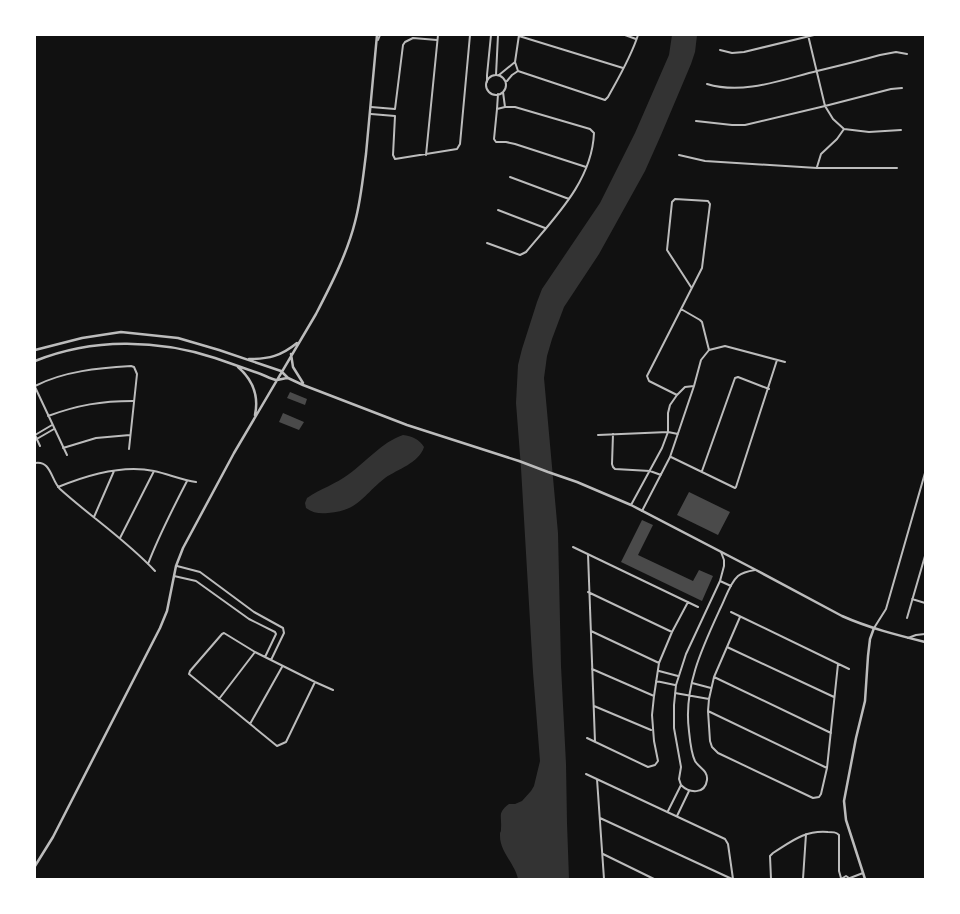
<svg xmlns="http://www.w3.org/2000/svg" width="960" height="914" viewBox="0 0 960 914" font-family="Commissioner,sans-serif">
	<rect width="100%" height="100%" fill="#111"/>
	<path fill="#333" d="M672,35H697L695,52L691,64L661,135L645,171L599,254L564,307L552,339L547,356L544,378L558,533L561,666L566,764L567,823L569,879H518C515,864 500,852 500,836C500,829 501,835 501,828C502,816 497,813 509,804H515L522,801L531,791L534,786L540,761L533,672L521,468L516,403L518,365L522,349L537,302L542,289L600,203L635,133L669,55Z
		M403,435C412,436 419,439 424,447C419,463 398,469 385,478C364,494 359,511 328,513C320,514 313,513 306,508L305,503L307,498C320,489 336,484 349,474C366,462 382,442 403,435Z"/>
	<path fill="#4a4a4a" d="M290,392L307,399L305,405L287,398Z
		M283,413L304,422L299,430L279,422Z
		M689,492L730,512L718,535L677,515Z
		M642,520L653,525L638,555L693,581L699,570L713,576L702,601L621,562Z"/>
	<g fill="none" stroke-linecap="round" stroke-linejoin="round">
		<path stroke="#bcbcbc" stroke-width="2" d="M625,35L636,39
			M808,35L825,106L833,119L844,129L869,132L901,130
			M519,36L623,68
			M378,40L380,35
			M720,50L732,53L744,52L814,35
			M518,71L605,100L608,97C619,77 631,57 638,35
			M518,71L515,62L519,35
			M496,75L498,35
			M499,75L515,62
			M486 85a10 10 0 1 1 20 0a10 10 0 1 1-20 0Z
			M507,81L512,75L518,71
			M487,82V75L491,35
			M707,84C743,95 781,80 817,71C838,66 859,61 880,55L896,52L907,54
			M503,92L505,107
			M498,94L497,109L494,139L496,142H506L515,144L586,167
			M371,107L395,109L403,45L405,42L413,38L437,40
			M371,114L395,116L393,155L395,159L457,149L460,144L470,35
			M696,121L732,125H745L825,106L891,89L902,88
			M426,155L438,35
			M679,155L705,161L817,168H897
			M817,167L821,154L837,139L844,129
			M510,177L569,199
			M498,210L545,228
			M487,243L520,255L526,252C555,217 592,181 594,133L590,129L515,107H505L497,109
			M681,309L700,320L702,322L709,350
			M35,386C64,371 99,368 131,366L134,367L137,374L129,449
			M35,387L67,455
			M677,395L649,381L647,376L702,268L710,204L708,201L675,199L672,202L667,250L691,287
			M48,416C78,405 101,401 133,401
			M613,434L612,464L613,467L615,469L650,471L661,475
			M598,435L668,432L678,434
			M35,440L54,429
			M40,446L35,435L52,425
			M63,448L96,438L130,435
			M671,457L735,488L736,487L777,360
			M35,463C51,460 51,480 60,489C91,517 126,540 155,571
			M702,471L735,378L738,377L769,389
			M58,487C87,475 122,464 154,471C168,474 182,480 196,482
			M631,505L662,448L668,432V413L670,405L677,395L685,387L694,386
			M642,511L670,457L694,386L701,360L709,350L725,346L785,362
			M94,517L114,471
			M120,538L154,471
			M573,547L698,607
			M721,552L724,560V566L720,581L686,654L676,685L674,705V728L681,767L679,779L681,785C689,793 705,795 707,780C708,770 699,768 695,761C691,753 690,741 689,731C683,687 703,646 721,607C726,597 730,583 738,576C743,572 749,571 755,570
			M588,554L595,742
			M148,564C159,535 173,508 187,481
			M177,566L200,572L254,612L283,628L284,633L271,660
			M174,576L196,581L249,619L275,632L276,634L265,657
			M720,581L731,586
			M588,592L672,632
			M912,599L925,603
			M731,612L849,669
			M740,617L714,677L709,699L708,711L710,741L712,747L718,753L813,798L819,797L821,794L827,768L838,664
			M907,618L925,556
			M874,628L886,609L925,473
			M591,631L659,663
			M908,638L916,635L925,634
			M727,647L834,697
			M592,669L654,696
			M659,671L678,676
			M714,677L831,733
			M656,681L675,685
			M315,682L286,742L277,746L189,674L190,671L222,634L224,633L255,652L315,682L333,690
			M692,683L711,688
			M675,693L709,699
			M219,699L255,652
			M594,706L651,730
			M708,711L827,768
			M250,724L282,667
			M587,738L648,767L655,765L658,761L654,741L652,715L654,696L659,663L672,632L688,602
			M586,774L725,839L728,844L733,879
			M597,779L604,879
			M668,811L681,785
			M677,816L689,791
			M600,818L732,879
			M603,854L654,879
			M850,878L863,873
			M771,879L770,856L773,853C792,841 805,830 828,832C833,832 836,832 839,835V871L841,878
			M803,879L806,834
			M841,879L846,876L849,878"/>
		<path stroke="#bcbcbc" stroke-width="2.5" d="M35,350L82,338L121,332L178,338L219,350L281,371L288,378L303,385L407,425L519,461L548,472L577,482L631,505L756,570L842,616C869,628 897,635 925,642
			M291,354L293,367L303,383
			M249,359C269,359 281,356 297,343
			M35,361C92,338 157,339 215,358C229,363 244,368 258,373C264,375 271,379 276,380C280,380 284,378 288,378
			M238,367C253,380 259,396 255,415
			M35,866L53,837L160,628L167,611L176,566L183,548L234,453L316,314C331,285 347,254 355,222C361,200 363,177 366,154C370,114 373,75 377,35
			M865,879L846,820L844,801L856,738L865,701L868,656L870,639L874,628"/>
	</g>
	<rect width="960" height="914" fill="none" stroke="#ffffff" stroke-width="72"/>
</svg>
